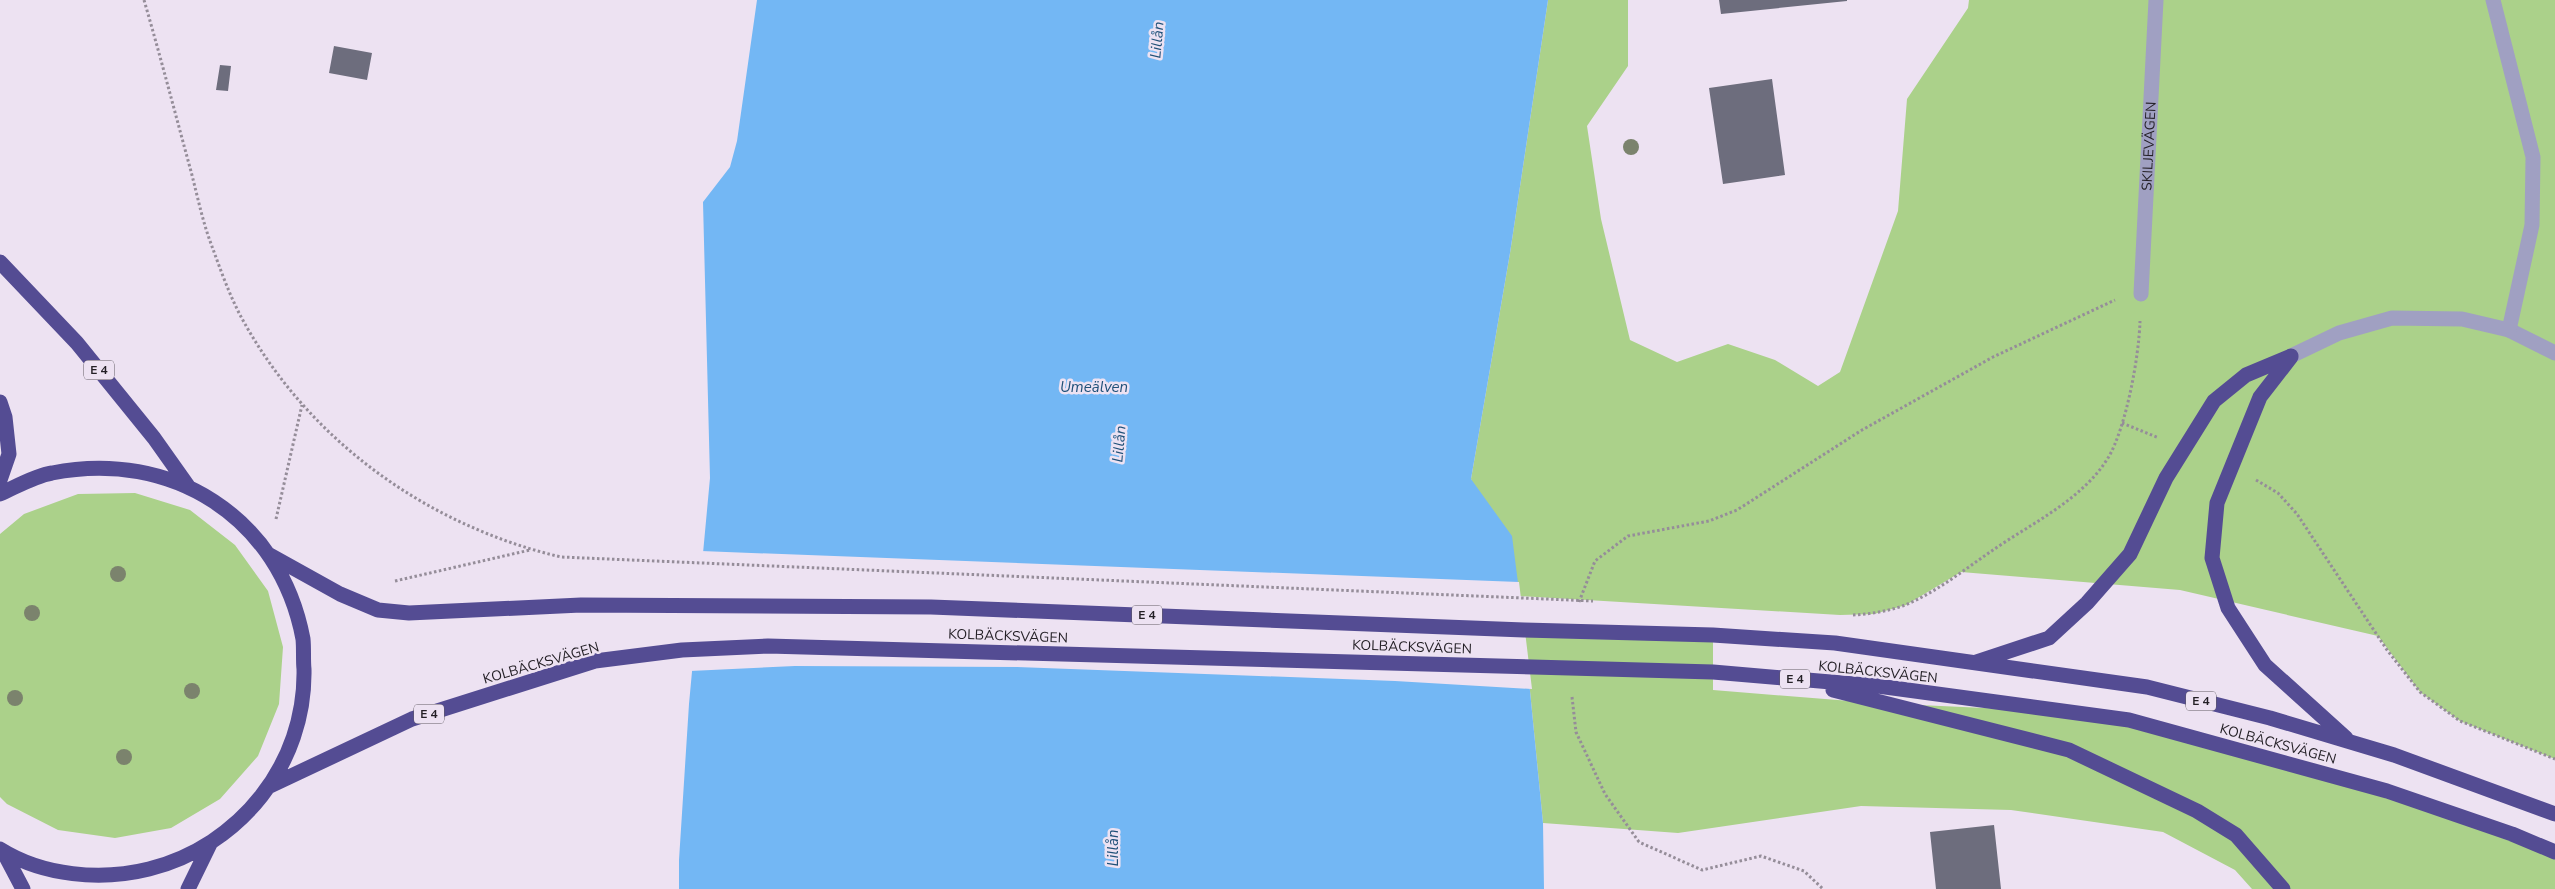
<svg xmlns="http://www.w3.org/2000/svg" width="2555" height="889" viewBox="0 0 2555 889" font-family="'Nunito Sans',sans-serif">
	<rect width="100%" height="100%" fill="#ede2f2"/>
	<path fill="#abd18a" d="M1548,0H1628V66L1587,126L1601,219L1630,340L1677,362L1728,344L1775,360L1818,386L1840,372L1898,211L1907,99L1968,8L1969,0H2555V759L2460,721L2420,692L2378,636L2180,590L1961,572L1906,605L1874,614L1840,615L1518,596L1471,479L1510,253Z
		M135,493L190,510L235,545L268,591L283,647L279,704L258,756L220,799L171,828L115,838L58,830L7,804L0,797V534L24,514L78,494Z
		M1524,630L1713,635V690L1875,703L2052,711L2259,752L2555,852V889H2252L2235,870L2163,832L2011,810L1861,806L1678,833L1543,823Z"/>
	<path fill="#73b7f4" d="M757,0H1548L1510,253L1471,479L1512,536L1524,630L1543,823L1544,889H679V860L689,704L710,478L703,202L730,167L737,141Z"/>
	<path fill="#ede2f2" d="M701,551L1519,582L1532,689L1395,681L1017,667L795,666L690,671Z"/>
	<path fill="#6d6d7d" d="M1719,0H1847V1L1721,14Z
		M334,46L372,53L367,80L329,73Z
		M220,65L231,66L228,91L216,90Z
		M1772,79L1785,175L1723,184L1709,88Z
		M1994,825L2001,889H1936L1930,832Z"/>
	<g fill="none" stroke-linecap="round" stroke-linejoin="round">
		<path stroke="#958d99" stroke-width="3" stroke-dasharray="2.5 2.5" stroke-linecap="butt" d="M144,0C160,55 174,109 189,164C196,189 201,216 210,241C220,268 230,298 245,324C312,443 429,526 561,557L1593,601
			M2122,423L2159,438
			M2256,480L2278,493L2297,514L2387,650L2420,692L2460,721L2555,759
			M276,519L302,405
			M395,581L530,550
			M1579,602L1595,561L1628,536L1709,521L1737,510L1862,430L1993,357L2115,300
			M1853,615C1871,614 1889,611 1905,605C1937,592 1965,569 1993,550C2032,523 2082,500 2108,458C2126,428 2139,357 2140,321
			M1572,697L1576,732L1605,794L1639,842L1702,870L1761,856L1804,871L1823,889"/>
		<g stroke="#a0a0c2" stroke-width="15">
			<path id="s1" d="M2141,294L2156,0"/>
			<path d="M2509,330L2555,353"/>
			<path d="M2291,356L2339,333L2392,318L2462,319L2509,330L2532,225L2533,157L2493,0"/>
		</g>
		<path stroke="#544c93" stroke-width="15" d="M0,262L77,343L154,438L188,486
			M2291,357L2260,397L2217,503L2212,558L2228,608L2265,665L2346,738
			M0,402L5,417L9,454L0,480
			M0,494C16,487 34,476 52,473C171,449 280,517 303,639C304,649 303,660 304,669C306,764 240,846 149,869C101,881 43,876 0,849
			M268,554L340,594L378,610L409,613L581,605L931,607L1524,630L1713,635L1835,643L2147,687L2270,718L2394,755L2555,814
			M1976,662L2049,638L2087,603L2130,554L2166,478L2214,401L2246,375L2291,356
			M1833,690L2069,750L2197,811L2236,835L2283,889
			M270,786L412,719L595,661L682,650L768,646L1713,672L1878,686L2129,720L2387,791L2512,834L2555,852
			M3,851L23,889
			M188,889L210,844"/>
	</g>
	<g fill="#7b836d">
		<circle cx="1631" cy="147" r="8"/>
		<circle cx="118" cy="574" r="8"/>
		<circle cx="32" cy="613" r="8"/>
		<circle cx="192" cy="691" r="8"/>
		<circle cx="15" cy="698" r="8"/>
		<circle cx="124" cy="757" r="8"/>
	</g>
	<g text-anchor="middle" dominant-baseline="central" stroke-width="5" stroke-linejoin="round" paint-order="stroke">
		<g fill="#ede2f2" stroke="#605a62" stroke-width="1">
			<rect x="84" y="360.5" width="30" height="19" rx="4"/>
			<rect x="1132" y="605.5" width="30" height="19" rx="4"/>
			<rect x="1780" y="669.5" width="30" height="19" rx="4"/>
			<rect x="2186" y="691.5" width="30" height="19" rx="4"/>
			<rect x="414" y="704.5" width="30" height="19" rx="4"/>
		</g>
		<g font-size="12" font-weight="bold" fill="#231f25">
			<text x="99" y="370">E 4</text>
			<text x="1147" y="615">E 4</text>
			<text x="1795" y="679">E 4</text>
			<text x="2201" y="701">E 4</text>
			<text x="429" y="714">E 4</text>
		</g>
		<g font-size="14" fill="#231f25" stroke="#ede2f2">
			<text stroke="none"><textPath href="#s1" startOffset="148">SKILJEVÄGEN</textPath></text>
			<text transform="translate(1008 636) rotate(2)">KOLBÄCKSVÄGEN</text>
			<text transform="translate(1412 647) rotate(2)">KOLBÄCKSVÄGEN</text>
			<text transform="translate(541 663) rotate(-16)">KOLBÄCKSVÄGEN</text>
			<text transform="translate(1878 672) rotate(6)">KOLBÄCKSVÄGEN</text>
			<text transform="translate(2278 744) rotate(15)">KOLBÄCKSVÄGEN</text>
		</g>
		<g font-size="15" font-style="italic" fill="#1f5078" stroke="#ede2f2">
			<text transform="translate(1157 40) rotate(-85)">Lillån</text>
			<text x="1094" y="387">Umeälven</text>
			<text transform="translate(1119 444) rotate(-85)">Lillån</text>
			<text transform="translate(1113 848) rotate(-90)">Lillån</text>
		</g>
	</g>
</svg>
